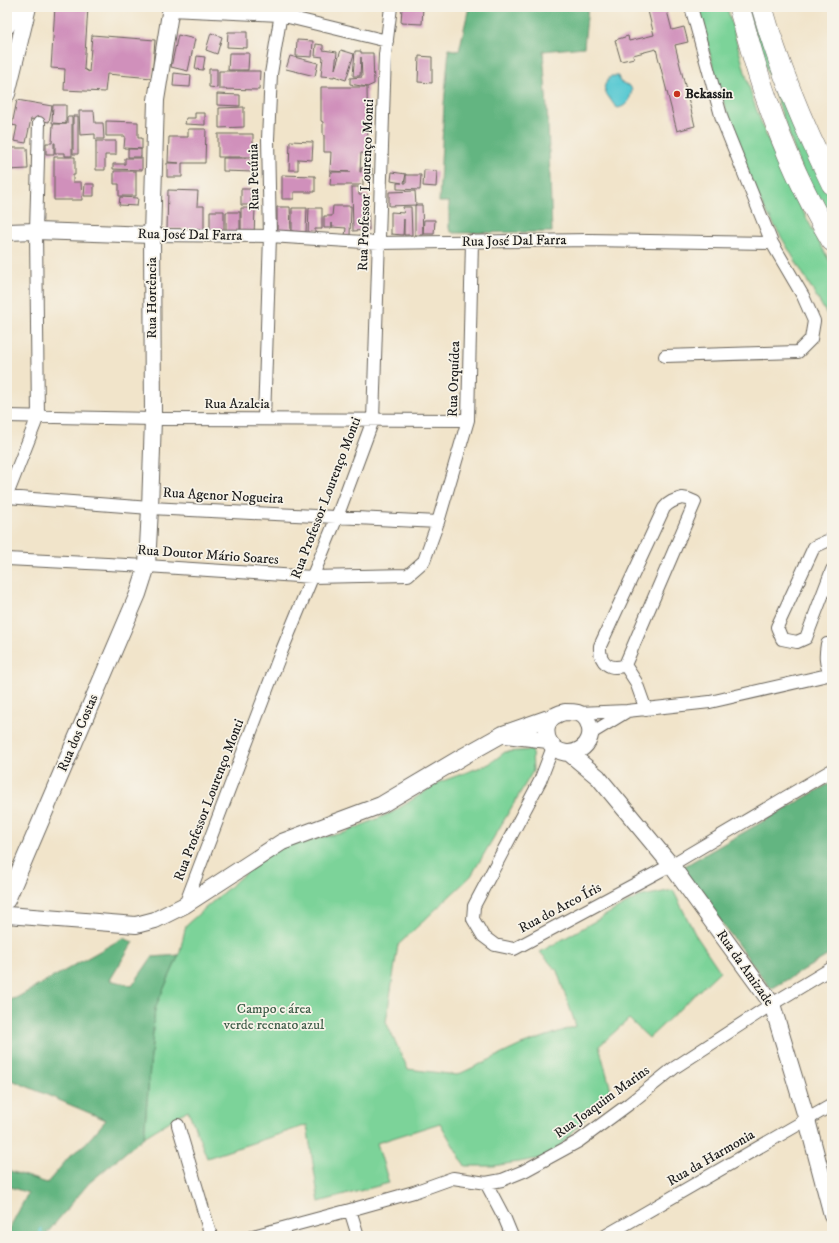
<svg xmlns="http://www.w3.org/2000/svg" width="839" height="1243" viewBox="0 0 839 1243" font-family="'IM FELL DW Pica',serif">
	<rect width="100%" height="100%" fill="#f7f3e8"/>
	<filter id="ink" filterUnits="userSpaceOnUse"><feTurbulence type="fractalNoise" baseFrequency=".025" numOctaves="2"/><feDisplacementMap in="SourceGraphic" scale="8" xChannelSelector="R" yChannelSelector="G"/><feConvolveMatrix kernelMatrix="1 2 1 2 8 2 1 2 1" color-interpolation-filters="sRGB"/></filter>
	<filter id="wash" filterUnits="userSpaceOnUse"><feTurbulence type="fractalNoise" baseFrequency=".012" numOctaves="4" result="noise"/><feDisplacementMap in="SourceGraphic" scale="16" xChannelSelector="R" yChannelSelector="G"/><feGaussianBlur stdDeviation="0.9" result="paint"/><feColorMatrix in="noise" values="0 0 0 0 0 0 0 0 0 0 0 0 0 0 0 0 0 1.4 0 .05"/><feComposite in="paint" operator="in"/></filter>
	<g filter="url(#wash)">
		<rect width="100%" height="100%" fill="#f1e4ca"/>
		<path fill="#7bd399" stroke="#4c785a" d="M698,7H727L752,97L764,130L780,168L832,266V323L757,196L719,90Z
			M745,7H755L826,190L832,200V229L800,166Z
			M532,750L533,771L471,876L398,945L386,1022L408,1069L457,1075L521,1045L576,1026L557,971L540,952L638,897L673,890L695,934L720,971L649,1038L629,1019L599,1046L611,1090L550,1157L493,1166H465L440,1123L377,1143L389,1183L319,1202L307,1125L207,1158L188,1110L144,1137L155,1008L179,955L186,925L276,846L344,833L393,812L440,782L489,764L505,752Z"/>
		<path fill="#64b581" stroke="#40684e" d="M469,7H588L584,47L543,51L548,123L552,232L454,233L450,231L449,228V202H439L444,104L449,49L459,51Z
			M832,782V953L771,989L681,868Z
			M123,938L133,942L110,980L132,986L152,957L179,955L155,1008L144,1137L89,1183L47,1233L53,1236H7V1233L28,1193L7,1186V1170L47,1183L70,1156L86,1143L106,1120L7,1078V1000L16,998Z"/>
		<path fill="#5dcad3" stroke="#3c7378" d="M611,76H618L620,82L630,86L632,90C630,99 628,106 618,108C614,106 613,103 610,99C602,88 603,86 611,76Z"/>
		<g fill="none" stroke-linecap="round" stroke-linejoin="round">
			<path stroke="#5dcad3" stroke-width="3" d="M41,1229V1236"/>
		</g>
		<g id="blocks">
			<path fill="#d090bb" d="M55,7H88L84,69L89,72L92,35L155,40L152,78L107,74L105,92L64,90L65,69L51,68Z
				M301,7H325V10L301,9Z
				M402,7H423L422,24L401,23Z
				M647,7H666L672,30L684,27L688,42L675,45L695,126L677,131L656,49L633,55L634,58L621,61L615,40L628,36L629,41L654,35Z
				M228,32H247V48L227,47Z
				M211,33L222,37L217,54L206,50Z
				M178,35L195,39L188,71L171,67Z
				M297,40L313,41L312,57L296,56Z
				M316,44L323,45V50L337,52L335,69L341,50L354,54L346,80L334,76V77L321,76L323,57L315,56Z
				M355,51H361V53H373L374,84L367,87L350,84V78L362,77L361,57L360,76H353Z
				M229,53H249L248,70H228Z
				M197,56L205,57L203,70L195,69Z
				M290,56L318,63L315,76L286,69Z
				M419,56L432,57V83L418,82Z
				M209,69H217V88L209,87Z
				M219,71H260L259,90L219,89Z
				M174,73L191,75L190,87L173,86Z
				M321,87H367L368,154L361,153L360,172H361V168H372V179H363V185H330L331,172H351L330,171L331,152H324V135H323V122L321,121Z
				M217,94L240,95V106L217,105Z
				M17,100L52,106L49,122L31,119L26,143L14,141L17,126L12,125Z
				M53,105H66V124L52,123Z
				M244,107V127L219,128V108Z
				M79,111H94L95,123H103L104,139H95V134L80,135Z
				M195,113H205V125L185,124L186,118H195Z
				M73,116H78V154H73Z
				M67,117H72V156H65V153H55V143H54V154H46V143H52L53,124H67Z
				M106,121L138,122V138H142V149L124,148L125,136H106Z
				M188,129H206L205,163H182V177H167V163H179L168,162L169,137H188Z
				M218,134H253V157H218Z
				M96,141H116V155H105V170H96Z
				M290,141L313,142L312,160L298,159V170H289Z
				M7,148H27L28,169L7,170Z
				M128,149H141V157H128Z
				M54,157H75V175H73V182H81L82,200H54Z
				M125,158H142V170L113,169V164H125Z
				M223,158H254V172L223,171Z
				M424,170L437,171L436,187L423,186Z
				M114,171H136V196H119V184H114Z
				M7,172H9V186H7Z
				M392,172L406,174L404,183H406V175H421L420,190L397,189V183H402L391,181Z
				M282,175L315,176V192H294V199H282Z
				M85,184H94V196H84Z
				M352,187H359V195H368L369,230L353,231Z
				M241,189H251V205H241Z
				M168,190L198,191L197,206H204V229H167Z
				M415,191L416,205L389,206V192Z
				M120,197L138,198L137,206L119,205Z
				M415,205H422L423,235H415Z
				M333,206H351L350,236H345L346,228L332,227V223V228H324V216H332Z
				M277,207H290L291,231H277Z
				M403,207H411L412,235H404V219L403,235L391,234V212L404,213Z
				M241,208H255L254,236L241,235Z
				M292,208H307L306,232L292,231Z
				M309,208H322V229H315V234H308Z
				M210,211H224V234H210Z
				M226,212H240V235H226Z
				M424,220H435L434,234H423Z"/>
		</g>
	</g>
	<g filter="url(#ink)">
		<use href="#blocks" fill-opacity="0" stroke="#676259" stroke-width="1"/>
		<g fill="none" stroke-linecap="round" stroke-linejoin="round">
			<g stroke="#676259" stroke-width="14">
				<path id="street" d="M170,10L280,15L387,41
					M152,235L270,236L379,243L589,240L772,243
					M665,356L798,352L811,339L814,321L803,296L772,243L722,119L691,7
					M7,416L153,419L468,420
					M264,419L270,236L268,139L271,74L282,7
					M7,495L38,416L36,231L39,123
					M7,497L150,508L438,522
					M682,498L688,499L695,502L625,665C610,671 599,663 600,646L664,508C669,502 674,500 682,498Z
					M832,541H827L814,547L777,627L782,639L797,642L806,638L832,570
					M7,559L147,566L312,577L408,575L424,561L438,522L468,420L472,241
					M827,644C825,656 825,663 830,674
					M625,665L636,682L646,710
					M579,713L627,711L710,702L832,674
					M590,734L626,712
					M553,747L540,781L474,906L473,919L483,936L495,945L514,949L671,865L832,770
					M185,905L280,655L337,517L373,420L385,55L391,7
					M178,1125L211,1236
					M486,1183L505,1219L512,1236
					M350,1210L358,1236
					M253,1236L350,1210L414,1192L453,1178L486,1183L502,1180L524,1171L579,1141L629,1104L674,1068L772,1004L832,968
					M605,1236L832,1105"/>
			</g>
			<g stroke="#676259" stroke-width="18">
				<path id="secondary" d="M7,26L12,7
					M7,94L28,7
					M7,232L36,231L152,235
					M565,712C569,712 574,712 578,713C581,714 585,717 587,720C601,745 567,766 550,743C545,736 545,724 552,718C555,715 561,713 565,712Z
					M506,735L548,740
					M569,753L598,777L671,865L772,1004L807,1120L832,1215
					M7,900L138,594L147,566L150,508L153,419L152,235L156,100L171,7
					M7,915L136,925L155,920L185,905L282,842L381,805L462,757L503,734L557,715"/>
			</g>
			<g stroke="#676259" stroke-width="22">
				<path id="highway" d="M739,7C748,38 756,70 767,100C784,149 806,197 832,241
					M762,7C779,68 804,127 832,184"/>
			</g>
			<use href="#street" stroke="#fff" stroke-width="12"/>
			<use href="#secondary" stroke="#fff" stroke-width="16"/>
			<use href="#highway" stroke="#fff" stroke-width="21"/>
		</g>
	</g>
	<circle fill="#c8321e" stroke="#f7f3e8" stroke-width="1.5" cx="677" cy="94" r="4"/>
	<g text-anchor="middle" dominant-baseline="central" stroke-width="3.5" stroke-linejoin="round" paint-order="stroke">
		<g font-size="14" font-weight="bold" fill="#1c1c1c" stroke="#f7f3e8" text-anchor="start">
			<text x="685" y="94">Bekassin</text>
		</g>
		<g font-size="14" fill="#1c1c1c" stroke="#f7f3e8">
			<text transform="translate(254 177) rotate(-91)">Rua Petúnia</text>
			<text transform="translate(366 185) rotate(-88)">Rua Professor Lourenço Monti</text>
			<text transform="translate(190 235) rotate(1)">Rua José Dal Farra</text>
			<text transform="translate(514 241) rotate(-1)">Rua José Dal Farra</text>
			<text transform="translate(152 298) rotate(-90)">Rua Hortência</text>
			<text transform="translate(454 379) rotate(-88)">Rua Orquídea</text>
			<text x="237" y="404">Rua Azaleia</text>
			<text transform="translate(223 496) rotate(3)">Rua Agenor Nogueira</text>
			<text transform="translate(326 498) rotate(-69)">Rua Professor Lourenço Monti</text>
			<text transform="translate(208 555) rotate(4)">Rua Doutor Mário Soares</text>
			<text transform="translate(78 733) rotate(-67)">Rua dos Costas</text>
			<text transform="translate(209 800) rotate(-69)">Rua Professor Lourenço Monti</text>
			<text transform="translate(560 908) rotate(-28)">Rua do Arco Íris</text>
			<text transform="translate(745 968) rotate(55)">Rua da Amizade</text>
			<text transform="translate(602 1102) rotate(-36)">Rua Joaquim Marins</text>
			<text transform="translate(711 1158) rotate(-30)">Rua da Harmonia</text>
		</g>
		<g font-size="14" fill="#3d5c48" stroke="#f7f3e8">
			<text x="274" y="1009">Campo e área<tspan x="274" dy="16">verde recnato azul</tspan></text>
		</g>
	</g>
	<rect width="839" height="1243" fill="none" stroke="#f7f3e8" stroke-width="24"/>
</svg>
